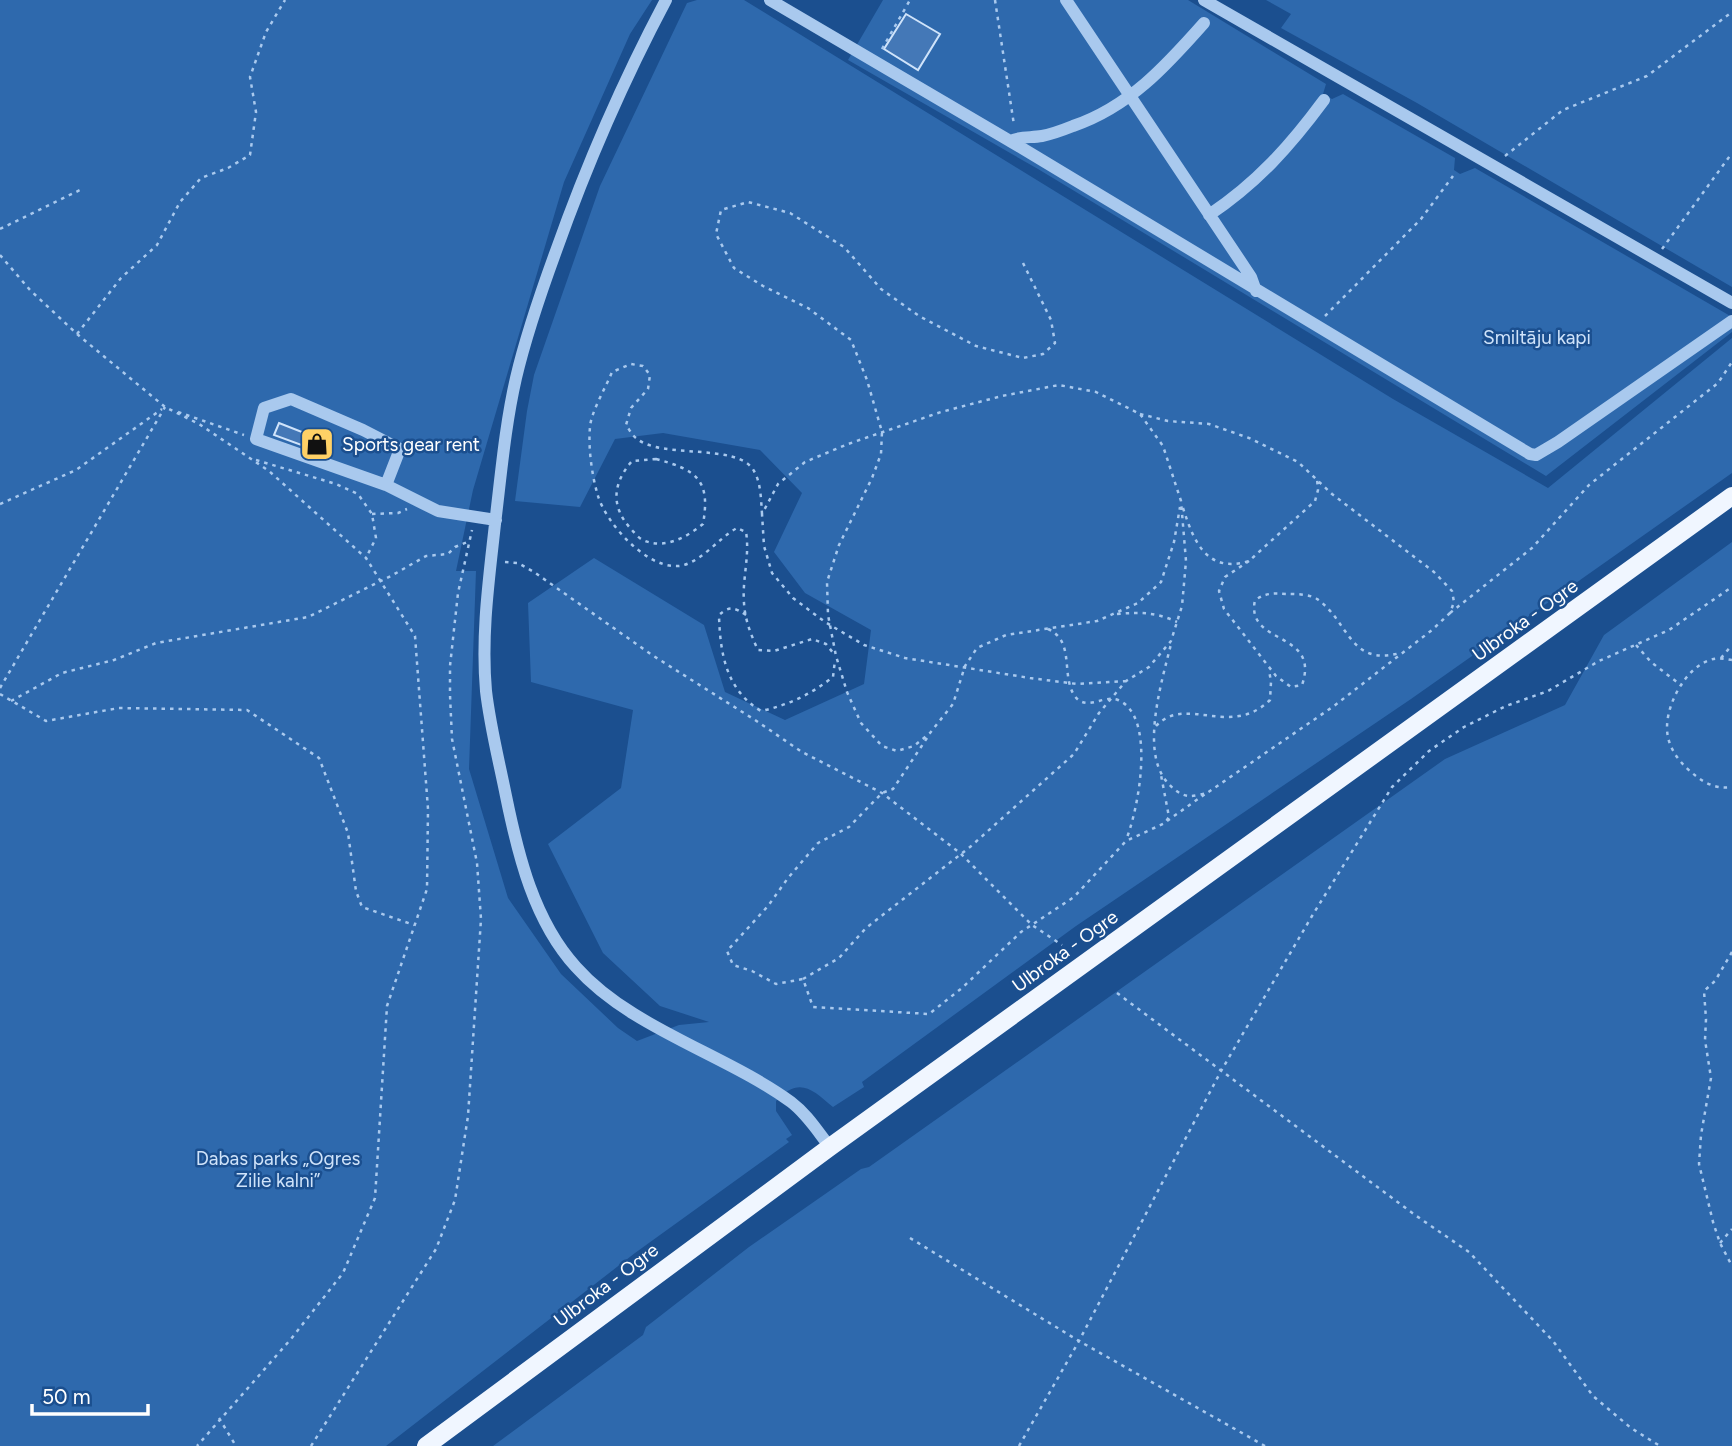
<svg xmlns="http://www.w3.org/2000/svg" width="1732" height="1446" viewBox="0 0 1732 1446" font-family="Figtree,sans-serif">
	<rect width="100%" height="100%" fill="#1b4f8f"/>
	<path fill="#2e69ad" d="M0,0H652L630,34L564,182L473,490L456,571H476L469,769L508,898L561,974L618,1028L637,1041L679,1025L709,1022L660,1006L603,953L548,844L621,788L633,710L531,682L528,603L594,558L704,625L725,692L785,720L864,684L871,630L805,593L774,552L802,493L760,450L663,433L615,439L580,507L515,501L527,411L534,375L600,186L687,3L697,0H744L1393,399L1548,488L1732,338V473L1411,699L1076,926L862,1082L864,1087L833,1107C812,1089 799,1076 776,1101V1111L792,1135L786,1139L789,1142L635,1253L386,1446H0Z
		M883,0H1188L1326,84L1323,94L1332,99L1343,94L1455,158L1454,170L1460,174L1475,168L1732,317V332L1546,476L1038,169L848,60Z
		M1266,0H1732V287L1417,103L1281,28L1291,14Z
		M1732,542V1446H493L643,1335L646,1327L749,1247L861,1169L869,1167L1445,759L1565,705L1604,635Z"/>
	<path fill="#4478b7" stroke="#cfe3fa" stroke-width="2" d="M906,14L940,34L918,70L884,49Z
		M279,423L330,443L326,454L274,435Z"/>
	<g fill="none" stroke-linecap="round" stroke-linejoin="round">
		<path stroke="#a9c9ee" stroke-width="2.5" stroke-dasharray="3.5 5" stroke-linecap="butt" d="M995,0L1014,125
			M882,49L910,0
			M1505,156L1563,110L1647,76L1732,12
			M0,229L80,190
			M1662,249L1732,153
			M0,255L30,290L77,334L165,407L199,424L269,471L366,558L415,636L428,809L427,889L387,1006L375,1198L343,1273L291,1339L197,1446
			M1023,263L1051,320L1055,343L1043,354L1023,358L976,346L919,316L881,289L844,247L790,213L748,202L721,210L716,234L734,268L763,286L808,308L851,340L867,380L882,432L881,454L872,478L839,545L827,582L828,615L836,656L847,692L861,723L882,746L897,751L914,746L930,733L953,704L965,666L977,648L1006,635L1097,621L1138,603L1161,582L1174,542L1180,507
			M1325,316L1421,219L1453,176
			M77,334L121,278L157,245L180,202L201,178L228,168L250,155L256,112L250,77L266,32L285,0
			M178,412L244,435
			M1140,414L1168,421L1209,424L1249,438L1298,462L1332,494L1434,572L1452,591L1454,602L1450,613L1432,630L1334,706L1207,793C1202,794 1195,796 1190,796C1181,796 1173,789 1167,782C1140,751 1162,681 1171,644
			M656,459C696,470 711,479 703,524C687,537 664,550 643,540C638,538 634,532 631,529C610,506 613,483 632,461Z
			M256,460L336,484L358,494L372,514L376,538L366,558
			M0,504L76,470L162,409
			M1183,508C1194,542 1207,574 1249,561L1315,501L1318,490L1317,479
			M372,514L398,513L407,509
			M762,514C761,500 761,483 754,471C738,442 661,460 636,438C632,435 629,429 626,425L631,408L648,389L650,375L643,366L631,364L612,372C606,387 591,412 590,427C588,448 592,476 598,496C607,524 644,565 674,566C697,568 718,538 737,528L746,532C750,556 742,579 744,603C745,620 751,635 758,650L774,651L812,639L826,644L834,654
			M1249,561L1225,577L1219,591L1224,609L1276,676L1291,687L1302,685C1321,630 1245,646 1255,600C1266,593 1273,593 1286,594C1295,594 1310,594 1317,599C1349,621 1349,667 1400,653
			M505,562L518,563L534,572L652,655L755,720L802,752L882,793L960,853L1032,925L1062,945
			M1450,613L1532,548L1589,485L1718,383L1732,362
			M1117,614C1140,612 1156,612 1177,622
			M746,615C735,608 730,605 719,615C720,653 726,690 761,711C789,705 811,694 833,677L835,660
			M1048,629C1075,641 1061,674 1074,695C1086,713 1103,694 1118,700C1157,716 1138,811 1126,840
			M1636,645L1651,662L1682,686
			M1721,658L1732,645
			M1732,660C1725,659 1718,657 1710,660C1684,668 1662,711 1668,737C1671,753 1684,767 1696,776C1707,785 1719,789 1732,787
			M0,688L165,407
			M0,694L46,721L119,708L247,710L319,758L348,833L356,891L362,907L414,925
			M11,701L62,673L114,660L156,643L308,617L391,576L426,556L448,554L455,547L470,541
			M1156,726C1186,694 1230,739 1270,700L1271,682L1269,670
			M927,738L893,789L882,793L849,827L818,843L788,878L768,906L727,951L733,965L752,971L776,984L803,979L813,1007L929,1014L962,988L1021,932L1074,897L1126,841L1165,823L1169,817L1161,775
			M1167,821L1205,794
			M1732,952L1715,981L1704,991L1706,1019L1705,1040L1711,1078L1701,1135L1699,1164L1713,1222L1720,1243L1732,1266
			M803,979L839,958L866,928L970,847L1074,754L1099,713L1126,681L1149,667L1171,641L1182,606L1186,561L1181,501L1163,446L1140,414L1096,392L1059,385L1002,396L941,412L848,444L805,462L778,484L762,514L764,546L772,573L793,598L825,622L864,645L905,658L1030,678L1077,684L1126,681
			M1117,993L1415,1215L1469,1252L1553,1341L1593,1396L1631,1428L1660,1446
			M910,1238L1079,1341L1265,1446
			M1720,1243L1732,1229
			M219,1418L236,1446
			M311,1446L436,1249L455,1200L468,1116L481,919L477,863L452,739L450,695V666L458,593L472,530
			M1019,1446L1079,1341L1221,1071L1312,916L1392,787L1429,751L1464,727L1506,706L1548,691L1599,661L1669,630L1732,587"/>
		<path stroke="#a9c9ee" stroke-width="12" d="M666,0C623,81 587,164 556,251C541,292 526,335 516,378C505,426 501,475 495,524C489,579 481,635 486,691C490,726 499,761 506,796C518,855 534,921 576,967C630,1028 725,1054 791,1102C807,1114 818,1132 830,1147
			M770,0L1010,141C1020,136 1031,138 1042,136C1052,134 1063,130 1073,126C1129,107 1166,66 1204,23
			M1066,0L1251,277L1256,291
			M1204,0L1732,303
			M1010,141L1530,454L1536,455L1558,442L1732,321
			M1209,215C1257,183 1290,146 1324,100
			M386,485L400,449L363,430L291,399L264,408L256,439L386,485L438,511L496,520"/>
		<path stroke="#f0f6ff" stroke-width="18" d="M426,1446L830,1147L1732,496"/>
	</g>
	<defs>
		<g id="shop-square" transform="scale(1.75)"><rect x="-9" y="-9" width="18" height="18" rx="4" fill="#ffd166" stroke="#1b4f8f"/><path d="M-5-2.5h2.3a2.7 3.5 0 0 1 5.4 0H5L5.5 6h-11ZM-1.5-2.5h3a1.5 2.3 0 0 0-3 0Z" fill="#111"/></g>
	</defs>
	<g fill-rule="evenodd">
		<use href="#shop-square" x="317" y="444"/>
	</g>
	<g text-anchor="middle" dominant-baseline="central" stroke-width="5" stroke-linejoin="round" paint-order="stroke">
		<g font-size="19" fill="#cfe3fa" stroke="#1b4f8f">
			<text x="1537" y="337">Smiltāju kapi</text>
			<text x="278" y="1158">Dabas parks „Ogres<tspan x="278" dy="22">Zilie kalni”</tspan></text>
		</g>
		<g font-size="19" fill="#fff" stroke="#1b4f8f" text-anchor="start">
			<text x="342" y="444">Sports gear rent</text>
		</g>
		<g font-size="19" fill="#fff" stroke="#1b4f8f">
			<text transform="translate(1525 620) rotate(-36)">Ulbroka - Ogre</text>
			<text transform="translate(1065 951) rotate(-36)">Ulbroka - Ogre</text>
			<text transform="translate(606 1285) rotate(-37)">Ulbroka - Ogre</text>
		</g>
	</g>
	<path d="M32 1404v10h116v-10" fill="none" stroke="#ffffff" stroke-width="3.5"/>
	<text x="42" y="1404" font-size="21" fill="#ffffff" stroke="#1b4f8f" stroke-width="5" paint-order="stroke">50 m</text>
</svg>
